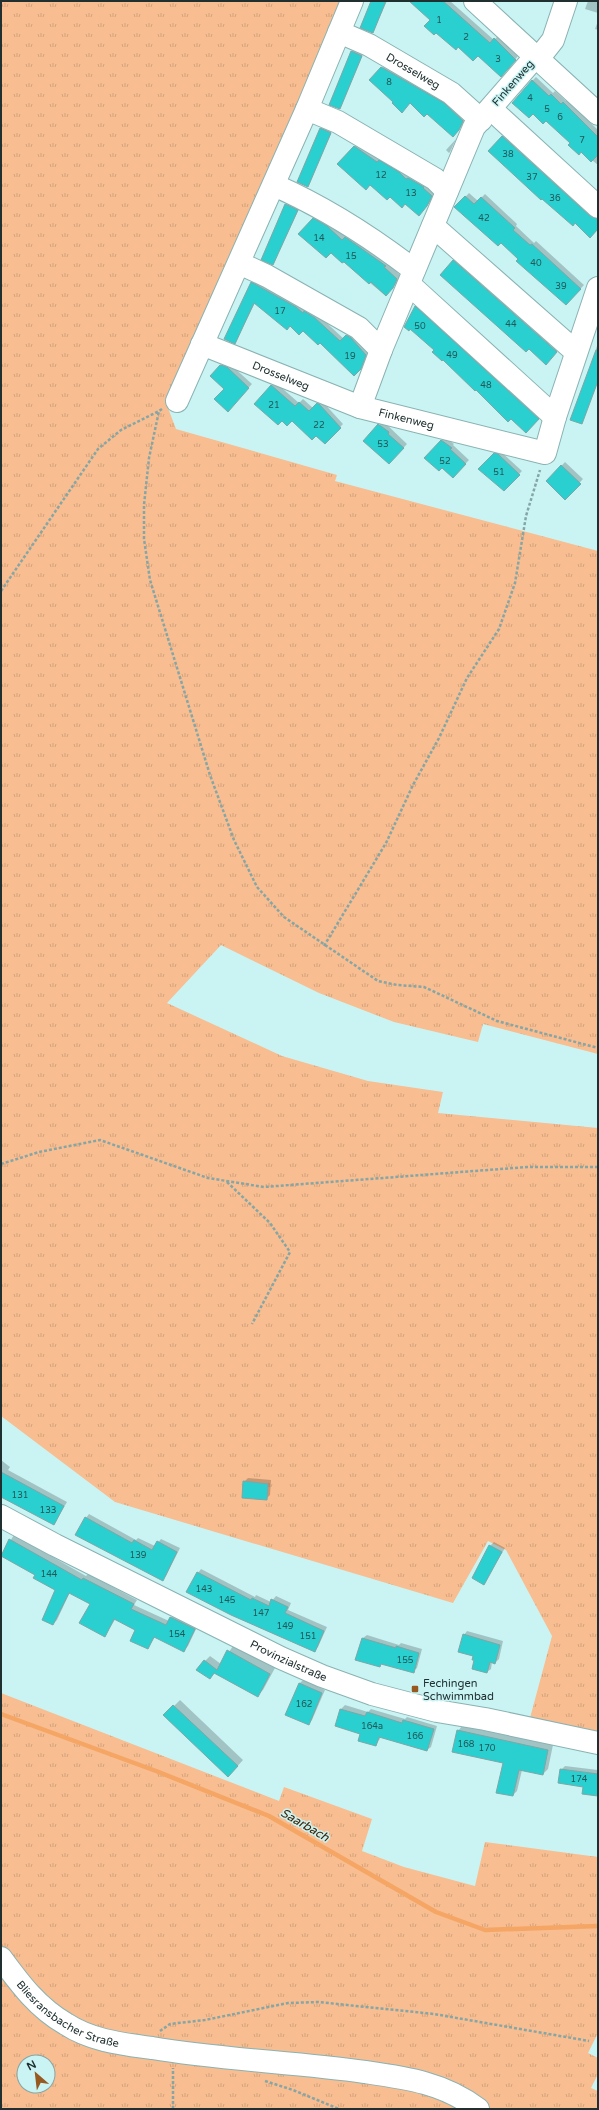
<svg xmlns="http://www.w3.org/2000/svg" width="599" height="2110" viewBox="0 0 599 2110" font-family="'Varela Round',sans-serif">
	<defs>
		<pattern id="grass-tufts" width="24" height="20" patternUnits="userSpaceOnUse"><rect width="24" height="20" fill="#f8bd90"/><path d="M3 7l-1-3M5 7V3M7 7l1-3M15 17l-1-3M17 17v-4M19 17l1-3" fill="none" stroke="#d4a37c"/></pattern>
	</defs>
	<rect width="100%" height="100%" fill="#caf4f4"/>
	<path fill="url(#grass-tufts)" fill-rule="evenodd" d="M1,1H343L324,48L165,400L176,429L337,475L335,481L598,551V1054L483,1024L478,1042L394,1022L319,993L221,945L167,1003L282,1056L368,1081L443,1092L438,1113L598,1128V1732L530,1718L552,1636L506,1550L488,1541L453,1603L115,1502L1,1416Z
		M1,1693L279,1801L284,1787L372,1819L362,1851L404,1867L475,1886L485,1842L598,1857V2033L588,2053L598,2058V2074L591,2088L598,2091V2109H1ZM24,2062H48V2086H24Z"/>
	<path fill="#0003" d="M372,1H387L373,32Z
		M411,1H450L494,40L498,36L518,56L505,72L431,20Z
		M588,1H598V13L585,9Z
		M598,21V30L595,29Z
		M354,50L363,54L340,108L352,52Z
		M386,64L447,100L466,117L463,125L453,135L427,113L410,102H395L371,80Z
		M536,77L553,93L555,91L566,101L567,100L598,130V165L571,143L532,81Z
		M322,127L332,131L308,186L321,129Z
		M506,133L598,214V228L575,222L489,151Z
		M456,139L450,152L449,153L446,150Z
		M358,143L412,175L435,192L431,201L419,215L405,203L338,164Z
		M469,193L478,201L485,194L517,224L516,226L534,243L536,241L584,285L566,304L501,242L456,207Z
		M288,203L299,209L273,264L286,205Z
		M317,215L331,223L347,237L350,234L382,256L400,275L397,283L385,295L331,252L299,234Z
		M457,257L560,348L546,363L441,275Z
		M254,280L318,315L344,339L350,332L368,351L364,364L354,374L320,342L303,330L290,325L255,303L235,343L251,283Z
		M419,303L542,415L526,432L435,350L415,307Z
		M598,343V380L582,423L572,419Z
		M225,362L230,364L252,384L228,410L225,389L211,376Z
		M275,382L299,403L303,399L313,408L322,401L343,424L325,443L316,435L292,420H282L255,404Z
		M383,421L407,444L393,459L365,441Z
		M445,437L454,444L453,445L469,460L453,477L442,467L426,458Z
		M499,450L522,471L504,490L480,469Z
		M565,462L583,479L565,498L547,481Z
		M1,1460L10,1467L8,1470L67,1502L54,1524L1,1496Z
		M248,1478L271,1480L270,1495L266,1499L244,1482Z
		M89,1514L136,1540L138,1538L155,1546L161,1539L180,1548L166,1576L162,1579L86,1518Z
		M14,1535L86,1576L88,1574L137,1600L134,1605L169,1621L175,1613L198,1625L188,1646L184,1650L155,1637L148,1647L136,1629L116,1618L105,1636L91,1603L70,1592L57,1620L53,1624L57,1590L36,1575L1,1555Z
		M494,1542L505,1548L484,1583L490,1546Z
		M201,1569L255,1597L256,1595L271,1602L276,1596L291,1603L288,1610L327,1627L318,1647L314,1651L198,1573Z
		M467,1631L503,1641L499,1659L495,1663L492,1662L491,1669L487,1672L474,1655L464,1635Z
		M367,1635L399,1645L401,1643L422,1649L417,1668L413,1671L382,1663L379,1666L363,1638Z
		M233,1646L275,1668L263,1690L258,1695L215,1673L210,1678L205,1661L210,1656L221,1664Z
		M303,1680L325,1690L312,1720L309,1724L299,1684Z
		M180,1700L243,1760L234,1770L165,1715Z
		M345,1705L368,1712L371,1709L405,1719L407,1717L437,1726L431,1747L427,1750L381,1737L376,1745L361,1733L336,1726L341,1709Z
		M462,1726L553,1745L548,1769L543,1774L522,1770L517,1791L513,1795L504,1762L458,1731Z
		M565,1766L598,1770V1795L561,1770Z"/>
	<g fill="none" stroke-linecap="round" stroke-linejoin="round">
		<path stroke="#f5a564" stroke-width="4.5" d="M1,1714L156,1771L269,1816L436,1912L485,1930L598,1926"/>
	</g>
	<path fill="#2acfd0" stroke="#7ea6a6" d="M371,1H386L373,33L360,28Z
		M409,1H443L490,43L494,38L516,60L501,77L478,56L473,61L458,47L456,50L436,33L434,35L424,26L430,20Z
		M351,51L362,56L340,109L329,105Z
		M381,67L444,103L463,121L459,130L453,137L427,114L424,117L410,103L402,113L392,103L393,102L369,80Z
		M532,80L549,96L551,94L561,104L563,102L598,137V155L591,162L581,152L579,155L568,145L570,143L546,121L543,124L533,114L529,118L512,103Z
		M320,128L331,133L308,187L297,182Z
		M502,136L590,216L598,219V229L590,238L575,223L573,226L542,199L541,200L488,151Z
		M354,146L377,162L379,160L399,172L406,179L408,178L424,187L423,188L432,196L427,206L419,216L405,204L402,208L390,197L387,200L370,185L366,190L337,164Z
		M465,196L474,204L481,197L515,228L513,230L530,245L532,244L581,289L566,305L516,261L518,259L501,243L498,246L454,207Z
		M285,204L298,210L273,265L261,260Z
		M313,218L327,226L342,240L345,237L386,266L384,267L397,279L393,288L386,296L371,282L369,284L344,262L342,263L331,253L326,258L298,234Z
		M453,260L557,352L546,365L529,349L526,352L440,275Z
		M251,282L296,307L303,313L304,311L315,318L340,341L346,335L351,338L366,355L361,369L354,376L320,343L318,345L303,331L299,335L290,326L287,330L254,303L235,344L224,339Z
		M415,306L539,419L526,433L511,419L508,422L476,390L475,391L443,360L442,361L432,352L434,350L410,329L409,331L404,327Z
		M596,350H598V381L582,424L570,420Z
		M220,365L227,367L249,388L228,412L214,399L224,389L210,376Z
		M271,385L295,406L299,402L309,411L317,403L319,404L341,428L325,444L316,436L312,440L292,421L287,426L282,421L278,425L254,404Z
		M378,424L389,432L388,434L404,448L389,464L363,441Z
		M441,440L452,448L450,449L466,464L453,478L442,468L439,471L424,458Z
		M494,453L498,454L520,475L504,491L478,469Z
		M561,465L581,484L565,500L546,481Z
		M1,1472L64,1506L54,1525L1,1497Z
		M243,1481L268,1484L267,1500L242,1498Z
		M85,1517L132,1543L134,1540L152,1550L157,1541L177,1552L163,1581L75,1535Z
		M9,1539L82,1580L83,1578L134,1604L131,1609L166,1625L170,1617L195,1629L184,1652L154,1637L148,1649L130,1641L135,1630L114,1619L105,1637L79,1623L90,1604L69,1593L53,1625L42,1620L55,1590L33,1578L35,1575L1,1556Z
		M489,1545L502,1552L484,1585L472,1578Z
		M197,1572L251,1600L252,1598L269,1606L271,1599L288,1607L285,1613L324,1631L315,1652L231,1615L186,1592Z
		M463,1634L500,1645L495,1664L490,1662L487,1673L472,1669L474,1660H472L473,1656L458,1652Z
		M362,1638L396,1648V1646L419,1653L414,1673L381,1664L380,1667L355,1660Z
		M227,1650L270,1674L258,1697L214,1673L210,1679L196,1670L204,1660L217,1670Z
		M299,1683L322,1693L309,1725L285,1715Z
		M173,1705L238,1766L228,1777L163,1715Z
		M340,1709L365,1716L367,1712L402,1723L403,1720L434,1729L427,1751L379,1737L376,1746L358,1741L360,1734L335,1726Z
		M457,1730L548,1750L543,1775L519,1770L513,1796L496,1793L503,1763L452,1752Z
		M560,1769L598,1774V1796L582,1794L583,1787L558,1783Z"/>
	<g fill="none" stroke-linecap="round" stroke-linejoin="round">
		<g stroke="#8ab2b2" stroke-width="24">
			<g id="minor">
				<path d="M475,1L598,114"/>
				<path id="s1" d="M339,32L369,45L451,93L481,120"/>
				<path id="s2" d="M535,57L474,127L381,350L360,407L545,453L555,417L598,288"/>
				<path d="M538,59L553,40L566,1"/>
				<path d="M307,109L338,122L435,179L447,191"/>
				<path d="M491,109L598,207"/>
				<path d="M274,185C324,207 371,237 414,270"/>
				<path d="M433,226L576,352"/>
				<path d="M239,263L267,276L359,328L381,350"/>
				<path d="M410,285L555,417"/>
				<path id="s3" d="M202,344L360,407"/>
				<path d="M177,401L307,109L352,1"/>
			</g>
		</g>
		<g stroke="#8ab2b2" stroke-width="24">
			<g id="major">
				<path id="s4" d="M1,1516L55,1545L281,1658L322,1676L372,1694L437,1711L485,1719L598,1743"/>
				<path id="s5" d="M1,1958C20,1984 38,2008 66,2024C92,2041 123,2044 152,2048C223,2060 295,2062 365,2072C407,2078 444,2083 478,2109"/>
			</g>
		</g>
		<path stroke="#86a6a6" stroke-width="2.5" stroke-dasharray="3 2" stroke-linecap="butt" d="M162,409L159,411L149,458L144,505V539L150,580L210,775L234,840L257,887L284,917L378,981L397,985L424,987L497,1021L598,1048
			M1,591L98,449L121,430L159,411
			M324,946L386,843L413,785L439,738L467,678L499,629L515,583L526,516L540,470
			M1,1164L39,1152L100,1140L208,1178L264,1187L527,1167H598
			M227,1182L270,1223L290,1252L252,1324
			M160,2031L170,2024L205,2020L288,2003L318,2002L434,2014L589,2041
			M265,2081L293,2090L339,2109
			M173,2109V2068"/>
		<use href="#minor" stroke="#fff" stroke-width="22"/>
		<use href="#major" stroke="#fff" stroke-width="22"/>
	</g>
	<rect fill="#97591f" stroke="#caf4f4" stroke-width="1.5" x="411" y="1685" width="8" height="8" rx="2"/>
	<g text-anchor="middle" dominant-baseline="central" stroke-width="3" stroke-linejoin="round" paint-order="stroke">
		<g font-size="9" fill="#225858">
			<text x="439" y="20">1</text>
			<text x="466" y="37">2</text>
			<text x="498" y="59">3</text>
			<text x="389" y="82">8</text>
			<text x="530" y="98">4</text>
			<text x="547" y="109">5</text>
			<text x="560" y="117">6</text>
			<text x="582" y="140">7</text>
			<text x="508" y="154">38</text>
			<text x="381" y="175">12</text>
			<text x="532" y="177">37</text>
			<text x="411" y="193">13</text>
			<text x="555" y="198">36</text>
			<text x="484" y="218">42</text>
			<text x="319" y="238">14</text>
			<text x="351" y="256">15</text>
			<text x="536" y="263">40</text>
			<text x="561" y="286">39</text>
			<text x="280" y="311">17</text>
			<text x="511" y="324">44</text>
			<text x="420" y="326">50</text>
			<text x="452" y="355">49</text>
			<text x="350" y="356">19</text>
			<text x="486" y="385">48</text>
			<text x="274" y="405">21</text>
			<text x="319" y="425">22</text>
			<text x="383" y="444">53</text>
			<text x="445" y="461">52</text>
			<text x="499" y="472">51</text>
			<text x="20" y="1495">131</text>
			<text x="48" y="1510">133</text>
			<text x="138" y="1555">139</text>
			<text x="49" y="1574">144</text>
			<text x="204" y="1589">143</text>
			<text x="227" y="1600">145</text>
			<text x="261" y="1613">147</text>
			<text x="285" y="1626">149</text>
			<text x="177" y="1634">154</text>
			<text x="308" y="1636">151</text>
			<text x="405" y="1660">155</text>
			<text x="304" y="1704">162</text>
			<text x="372" y="1726">164a</text>
			<text x="415" y="1736">166</text>
			<text x="466" y="1744">168</text>
			<text x="487" y="1748">170</text>
			<text x="579" y="1779">174</text>
		</g>
		<g font-size="11" fill="#203030" stroke="#caf4f4">
			<text stroke="none"><textPath href="#s1" startOffset="84">Drosselweg</textPath></text>
			<text transform="translate(513 83) rotate(-49)">Finkenweg</text>
			<text stroke="none"><textPath href="#s3" startOffset="85">Drosselweg</textPath></text>
			<text stroke="none"><textPath href="#s2" startOffset="443">Finkenweg</textPath></text>
			<text stroke="none"><textPath href="#s4" startOffset="322">Provinzialstraße</textPath></text>
			<text stroke="none"><textPath href="#s5" startOffset="90">Bliesransbacher Straße</textPath></text>
		</g>
		<g font-size="11" fill="#203030" stroke="#caf4f4" text-anchor="start">
			<text x="423" y="1683">Fechingen<tspan x="423" dy="13">Schwimmbad</tspan></text>
		</g>
		<g font-size="12" font-style="italic" fill="#402104" stroke="#caf4f4">
			<text transform="translate(305 1825) rotate(30)">Saarbach</text>
		</g>
	</g>
	<rect width="599" height="2110" fill="none" stroke="#203030" stroke-width="4"/>
	<g transform="translate(36 2074) rotate(332)"><circle r="19" fill="#caf4f4" stroke="#86a6a6"/>
	<path d="M0-3L7 15L0 10L-7 15Z" fill="#97591f"/>
	<text y="-6" font-size="11" font-weight="bold" text-anchor="middle" fill="#203030">N</text>
	</g>
</svg>
